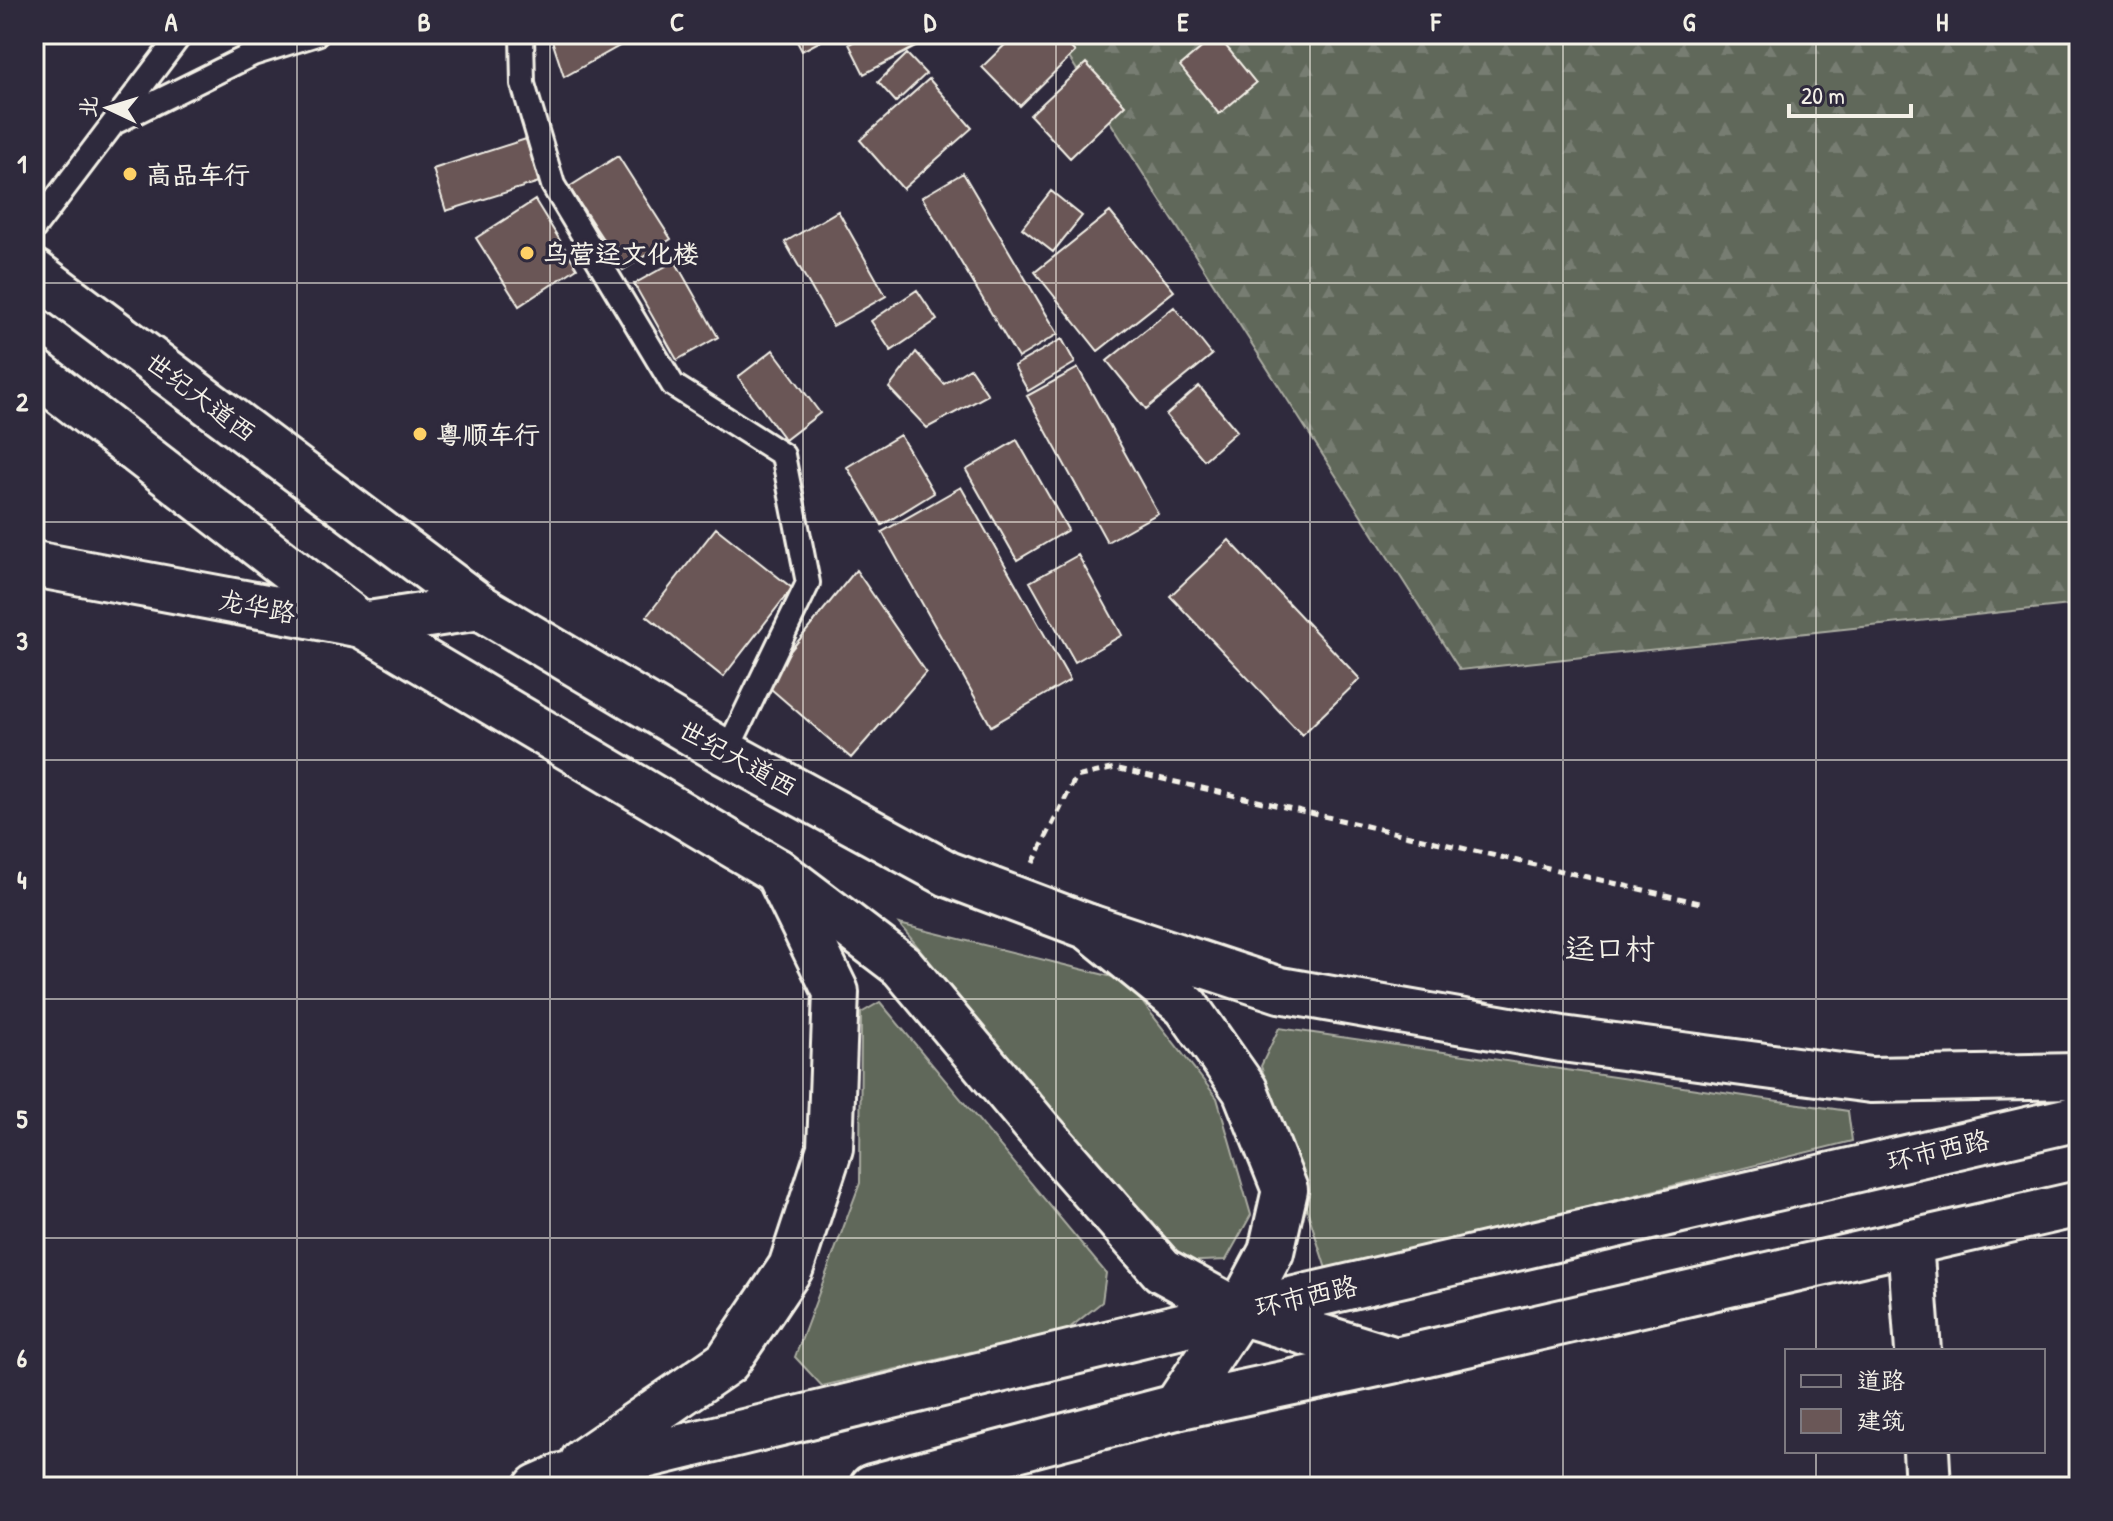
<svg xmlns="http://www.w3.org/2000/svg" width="2113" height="1521" viewBox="0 0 2113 1521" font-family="'Patrick Hand','LXGW WenKai TC',sans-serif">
	<defs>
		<pattern id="forest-firs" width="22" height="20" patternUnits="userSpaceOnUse" patternTransform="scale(2)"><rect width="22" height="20" fill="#60675a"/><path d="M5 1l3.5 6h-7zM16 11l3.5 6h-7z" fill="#777d72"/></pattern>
	</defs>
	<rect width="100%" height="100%" fill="#2f2a3d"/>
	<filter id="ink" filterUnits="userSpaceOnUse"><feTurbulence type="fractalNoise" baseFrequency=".0125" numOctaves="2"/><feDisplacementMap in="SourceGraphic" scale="16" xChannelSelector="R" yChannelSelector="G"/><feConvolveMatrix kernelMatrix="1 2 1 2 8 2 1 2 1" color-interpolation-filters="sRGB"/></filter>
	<g filter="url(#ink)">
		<path fill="#60675a" stroke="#aaaca1" stroke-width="2" d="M899,924L1125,980L1217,1098L1251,1215L1226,1260L1177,1262Z
			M880,1002L1106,1273L1102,1302L1067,1330L822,1386L795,1357L860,1183L861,1013Z
			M1279,1028L1848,1111L1852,1141L1327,1272L1261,1066Z"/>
		<path fill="url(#forest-firs)" stroke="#aaaca1" stroke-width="2" d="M1054,34H2079V604L1460,670Z"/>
		<path fill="#6a5757" stroke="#f4f1e8" stroke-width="2" d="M550,34H627L630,40L564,77Z
			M793,34H834L802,51Z
			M868,34H918L923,43L864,74L849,44Z
			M1016,34H1057L1075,52L1020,106L982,67Z
			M1217,35L1256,83L1219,114L1180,66Z
			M907,54L926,74L896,102L878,82Z
			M1086,63L1125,105L1070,158L1030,115Z
			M929,79L972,128L903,189L860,140Z
			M526,139L539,182L446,211L433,169Z
			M618,156L671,239L623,270L569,187Z
			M963,173L1058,334L1018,358L922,197Z
			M1051,191L1082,216L1053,252L1022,228Z
			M535,200L577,268L519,306L476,238Z
			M838,211L886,296L833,326L785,242Z
			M1110,212L1174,291L1098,351L1035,272Z
			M675,261L718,337L677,360L634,284Z
			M917,290L937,320L891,351L871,321Z
			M1174,307L1212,355L1146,409L1107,361Z
			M1062,339L1075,363L1028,391L1014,366Z
			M773,350L820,413L785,440L738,377Z
			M916,352L944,384L970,368L988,395L927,428L889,388Z
			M1078,368L1158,513L1107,542L1027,396Z
			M1199,386L1237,431L1204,460L1166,415Z
			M900,435L934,493L882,525L847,467Z
			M1017,440L1068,530L1017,560L966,470Z
			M961,487L1070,680L991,726L882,532Z
			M716,528L792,588L723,677L647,616Z
			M1229,540L1360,679L1302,735L1170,596Z
			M1078,555L1122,635L1075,662L1030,582Z
			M856,570L926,672L851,758L764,683Z"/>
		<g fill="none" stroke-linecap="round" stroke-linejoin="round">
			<g stroke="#f4f1e8" stroke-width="28">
				<path id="service" d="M522,34L523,84L553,185L673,385L783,455L808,583L726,753
					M118,121L253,54L317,34
					M34,228L181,34"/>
			</g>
			<g stroke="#f4f1e8" stroke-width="50">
				<path id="tertiary" d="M34,564L362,625L480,607
					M1910,1242L1918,1351
					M1926,1451L1928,1487"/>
			</g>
			<g stroke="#f4f1e8" stroke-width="50">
				<path id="primary" d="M34,272L480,607L726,753L948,874L1089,927L1186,1006L1245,1090L1285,1190L1271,1252L1239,1312L1176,1407
					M34,371L362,625L777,871L902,966L1037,1127L1162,1270L1239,1312L1396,1360"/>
			</g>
			<g stroke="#f4f1e8" stroke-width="50">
				<path id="trunk" d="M1089,927L1280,990L1562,1039L1871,1080L2079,1076
					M583,1461L727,1362L791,1267L830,1148L836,992L777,871
					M537,1487L562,1476L1239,1312L2079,1118
					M872,1487L1176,1407L1396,1360L2079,1204"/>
			</g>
			<path stroke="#f4f1e8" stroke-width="5" stroke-dasharray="8 6" stroke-linecap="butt" d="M1033,863L1076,777L1115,768L1700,903"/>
			<use href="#service" stroke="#2f2a3d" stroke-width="22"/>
			<use href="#tertiary" stroke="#2f2a3d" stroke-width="44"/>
			<use href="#primary" stroke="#2f2a3d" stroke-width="44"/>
			<use href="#trunk" stroke="#2f2a3d" stroke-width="44"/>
		</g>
	</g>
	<path fill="none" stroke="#f4f1e8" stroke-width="2" stroke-opacity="0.55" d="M297,34V1487M550,34V1487M803,34V1487M1056,34V1487M1310,34V1487M1563,34V1487M1816,34V1351M34,283H2079M34,522H2079M34,760H2079M34,999H2079M34,1238H2079M1816,1451V1487"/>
	<g fill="#ffd166" stroke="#2f2a3d" stroke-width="3">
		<circle cx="130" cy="174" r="8"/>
		<circle cx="527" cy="253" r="8"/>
		<circle cx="420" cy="434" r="8"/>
	</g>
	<g text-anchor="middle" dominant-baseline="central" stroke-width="7" stroke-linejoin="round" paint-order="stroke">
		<g font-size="26" font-weight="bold" fill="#f4f1e8" stroke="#2f2a3d" text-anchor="start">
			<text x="146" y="174">高品车行</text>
			<text x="543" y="253">乌营迳文化楼</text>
			<text x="436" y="434">粤顺车行</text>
		</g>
		<g font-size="26" fill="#f4f1e8" stroke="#2f2a3d">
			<text transform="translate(201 397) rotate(37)">世纪大道西</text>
			<text transform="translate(257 606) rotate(11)">龙华路</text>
			<text transform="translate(738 758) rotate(29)">世纪大道西</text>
			<text transform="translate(1938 1150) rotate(-13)">环市西路</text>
			<text transform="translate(1306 1296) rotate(-13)">环市西路</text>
		</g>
		<g font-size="30" fill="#f4f1e8" stroke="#2f2a3d">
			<text x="1610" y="948">迳口村</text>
		</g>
	</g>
	<rect width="2113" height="1521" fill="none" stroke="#2f2a3d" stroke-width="88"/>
	<rect x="1785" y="1349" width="260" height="104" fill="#2f2a3d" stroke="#7e7a81" stroke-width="2"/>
	<rect x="1801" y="1375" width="40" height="12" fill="#2f2a3d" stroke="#7e7a81" stroke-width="2"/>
	<text x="1857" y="1389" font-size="24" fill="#f4f1e8">道路</text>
	<rect x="1801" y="1409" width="40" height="24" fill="#6a5757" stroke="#7e7a81" stroke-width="2"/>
	<text x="1857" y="1429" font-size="24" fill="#f4f1e8">建筑</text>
	<g transform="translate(108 108) rotate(274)" stroke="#2f2a3d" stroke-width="6" paint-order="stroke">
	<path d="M0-6L14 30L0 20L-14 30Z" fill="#f4f1e8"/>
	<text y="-12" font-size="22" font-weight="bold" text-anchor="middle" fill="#f4f1e8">北</text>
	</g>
	<path d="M1789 104v12h122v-12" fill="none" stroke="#f4f1e8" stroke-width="4"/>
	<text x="1801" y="104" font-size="24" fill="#f4f1e8" stroke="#2f2a3d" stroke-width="6" paint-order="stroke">20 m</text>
	<rect x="44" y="44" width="2025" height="1433" fill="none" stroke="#f4f1e8" stroke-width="3"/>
	<g font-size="26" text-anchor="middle" font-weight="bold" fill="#f4f1e8">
		<text x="171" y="31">A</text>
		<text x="424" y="31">B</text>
		<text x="677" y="31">C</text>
		<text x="930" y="31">D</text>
		<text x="1183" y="31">E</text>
		<text x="1436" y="31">F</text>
		<text x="1689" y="31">G</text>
		<text x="1942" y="31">H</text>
		<text x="22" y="173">1</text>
		<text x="22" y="411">2</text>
		<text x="22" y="650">3</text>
		<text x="22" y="889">4</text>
		<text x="22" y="1128">5</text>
		<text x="22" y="1367">6</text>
	</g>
</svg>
